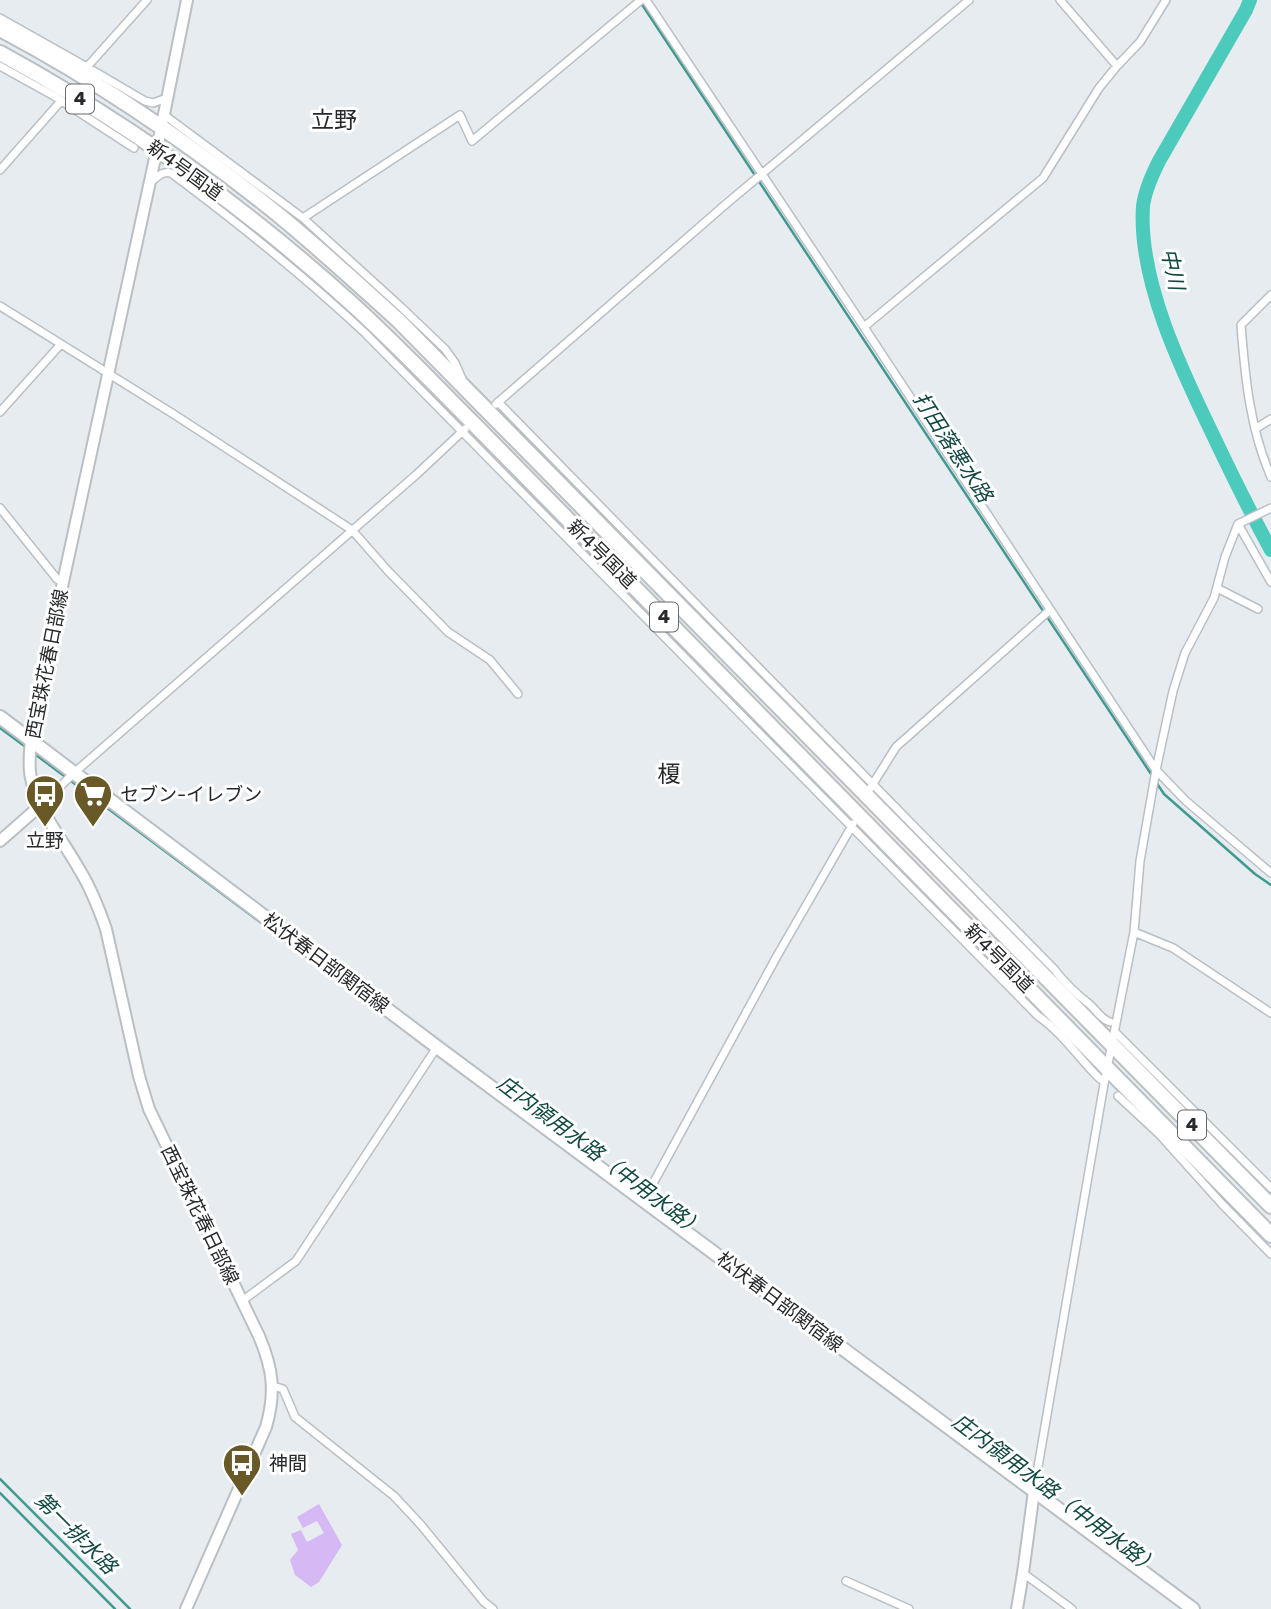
<svg xmlns="http://www.w3.org/2000/svg" width="1271" height="1609" viewBox="0 0 1271 1609" font-family="Rubik,'Noto Sans JP',sans-serif">
	<rect width="100%" height="100%" fill="#e7ecf1"/>
	<path fill="#d6b8f4" d="M319,1504L342,1545L319,1582L311,1587L295,1575L290,1560L298,1550L291,1534L301,1530L307,1542L324,1533L317,1521L303,1528L297,1517Z"/>
	<g fill="none" stroke-linecap="round" stroke-linejoin="round">
		<path stroke="#419a91" stroke-width="2.5" d="M641,3L1153,777
			M0,728L27,748
			M32,752L389,1018
			M1156,782L1164,794L1255,874L1271,885
			M529,1123L1029,1495
			M0,1479L130,1609
			M0,1493L115,1609
			M1037,1501L1091,1541"/>
		<path stroke="#4ccbbd" stroke-width="14" d="M1250,0L1246,10L1159,161C1152,175 1145,190 1143,206C1138,280 1181,369 1213,435C1231,473 1250,512 1271,550"/>
		<g stroke="#babfc4" stroke-width="10">
			<path id="street" d="M646,0L864,327L1156,770L1186,801L1271,873
				M0,18L87,67L145,101L153,103L167,98
				M0,66L54,96L134,148
				M1117,66L1140,42L1166,0
				M87,67L147,0
				M163,114L303,218L401,307L445,349L455,363L462,379
				M0,170L61,101
				M151,182C157,177 162,171 171,173C238,223 304,276 365,333L1038,1016C1063,1033 1079,1059 1100,1079
				M303,218L460,115L472,141L641,0
				M1271,295L1241,325C1245,377 1250,429 1271,477
				M0,306L175,415L352,530L388,571L448,632L490,660L518,694
				M864,327L1043,178L1099,88L1117,66L1060,0
				M498,402L1054,969C1064,982 1075,993 1088,1003C1096,1009 1100,1019 1110,1022
				M496,404L726,204L969,0
				M0,412L61,344
				M1255,429L1271,419
				M0,508L57,579L63,582
				M1238,524L1271,582
				M1217,588L1258,609
				M866,795L896,747L1050,610
				M41,805L75,772L417,474L465,429
				M1134,932L1173,948L1271,1013
				M1115,1032L1271,1188
				M1118,1096L1159,1134L1221,1203L1271,1254
				M644,1200L777,956L853,824
				M242,1301L296,1261L437,1047
				M273,1386L283,1389L295,1417L394,1496L421,1525L484,1602L493,1609
				M1034,1490L1104,1084L1134,932L1140,861L1156,770L1173,691L1185,653L1214,598L1225,557L1238,524L1271,508
				M1023,1573L1072,1609
				M846,1581L909,1609"/>
		</g>
		<g stroke="#babfc4" stroke-width="14">
			<path id="secondary" d="M0,841L41,805
				M186,1609L266,1427C276,1392 273,1369 259,1336L149,1109L139,1076L106,929C99,909 91,888 79,869C63,840 38,811 31,778C28,765 30,752 31,739L63,582L157,149L187,0
				M1017,1609L1023,1573L1034,1491"/>
		</g>
		<g stroke="#babfc4" stroke-width="16">
			<path id="primary" d="M0,717L437,1047L1193,1609"/>
		</g>
		<g stroke="#babfc4" stroke-width="18">
			<path id="highway" d="M0,29C97,80 189,143 275,212C318,247 358,284 399,321L1271,1206
				M0,53C126,122 244,206 351,303C393,341 433,383 473,423L1271,1235"/>
		</g>
		<use href="#street" stroke="#fff" stroke-width="7"/>
		<use href="#secondary" stroke="#fff" stroke-width="10"/>
		<use href="#primary" stroke="#fff" stroke-width="12"/>
		<use href="#highway" stroke="#fff" stroke-width="14"/>
	</g>
	<defs>
		<g id="bus-pin" transform="scale(2.0125)"><path d="M0 17L-7.5 6A9.5 9.5 0 1 1 7.5 6Z" fill="#685926" stroke="#fff"/><path d="M-5-6H5V4H4V6H2V4H-2V6H-4V4H-5ZM-3.5-4V0h7V-4ZM-3.5 1.2v1.5H-2V1.2ZM2 1.2v1.5H3.5V1.2Z" fill="#fff"/></g>
		<g id="supermarket-pin" transform="scale(2.0125)"><path d="M0 17L-7.5 6A9.5 9.5 0 1 1 7.5 6Z" fill="#685926" stroke="#fff"/><path d="M-6-5.5h2.5l.6 2H6L4.5 2H-2.5L-4.4-4H-6ZM-1.5 3.2a1.3 1.3 0 1 0 .1 0ZM3 3.2a1.3 1.3 0 1 0 .1 0Z" fill="#fff"/></g>
	</defs>
	<g fill-rule="evenodd">
		<use href="#bus-pin" x="45" y="794"/>
		<use href="#supermarket-pin" x="93" y="794"/>
		<use href="#bus-pin" x="242" y="1463"/>
	</g>
	<g text-anchor="middle" dominant-baseline="central" stroke-width="6" stroke-linejoin="round" paint-order="stroke">
		<g fill="#fff" stroke="#68696b" stroke-width="2">
			<rect x="66" y="84.5" width="28" height="29" rx="5"/>
			<rect x="650" y="602.5" width="28" height="29" rx="5"/>
			<rect x="1178" y="1110.5" width="28" height="29" rx="5"/>
		</g>
		<g font-size="18" font-weight="bold" fill="#27292b">
			<text x="80" y="99">4</text>
			<text x="664" y="617">4</text>
			<text x="1192" y="1125">4</text>
		</g>
		<g font-size="19" fill="#27292b" stroke="#fff">
			<text transform="translate(185 170) rotate(36)">新4号国道</text>
			<text transform="translate(602 554) rotate(45)">新4号国道</text>
			<text transform="translate(47 664) rotate(-79)">西宝珠花春日部線</text>
			<text transform="translate(999 958) rotate(45)">新4号国道</text>
			<text transform="translate(326 963) rotate(37)">松伏春日部関宿線</text>
			<text transform="translate(200 1215) rotate(64)">西宝珠花春日部線</text>
			<text transform="translate(780 1302) rotate(37)">松伏春日部関宿線</text>
		</g>
		<g font-size="19" fill="#27292b" stroke="#fff" text-anchor="start">
			<text x="120" y="794">セブン-イレブン</text>
			<text x="45" y="840" text-anchor="middle">立野</text>
			<text x="269" y="1463">神間</text>
		</g>
		<g font-size="21" font-style="italic" fill="#104842" stroke="#fff">
			<text transform="translate(1173 269) rotate(78)">中川</text>
			<text transform="translate(953 447) rotate(57)">打田落悪水路</text>
			<text transform="translate(601 1156) rotate(37)">庄内領用水路（中用水路）</text>
			<text transform="translate(1056 1494) rotate(37)">庄内領用水路（中用水路）</text>
			<text transform="translate(76 1533) rotate(45)">第一排水路</text>
		</g>
		<g font-size="23" fill="#27292b" stroke="#fff">
			<text x="334" y="120">立野</text>
			<text x="669" y="774">榎</text>
		</g>
	</g>
</svg>
